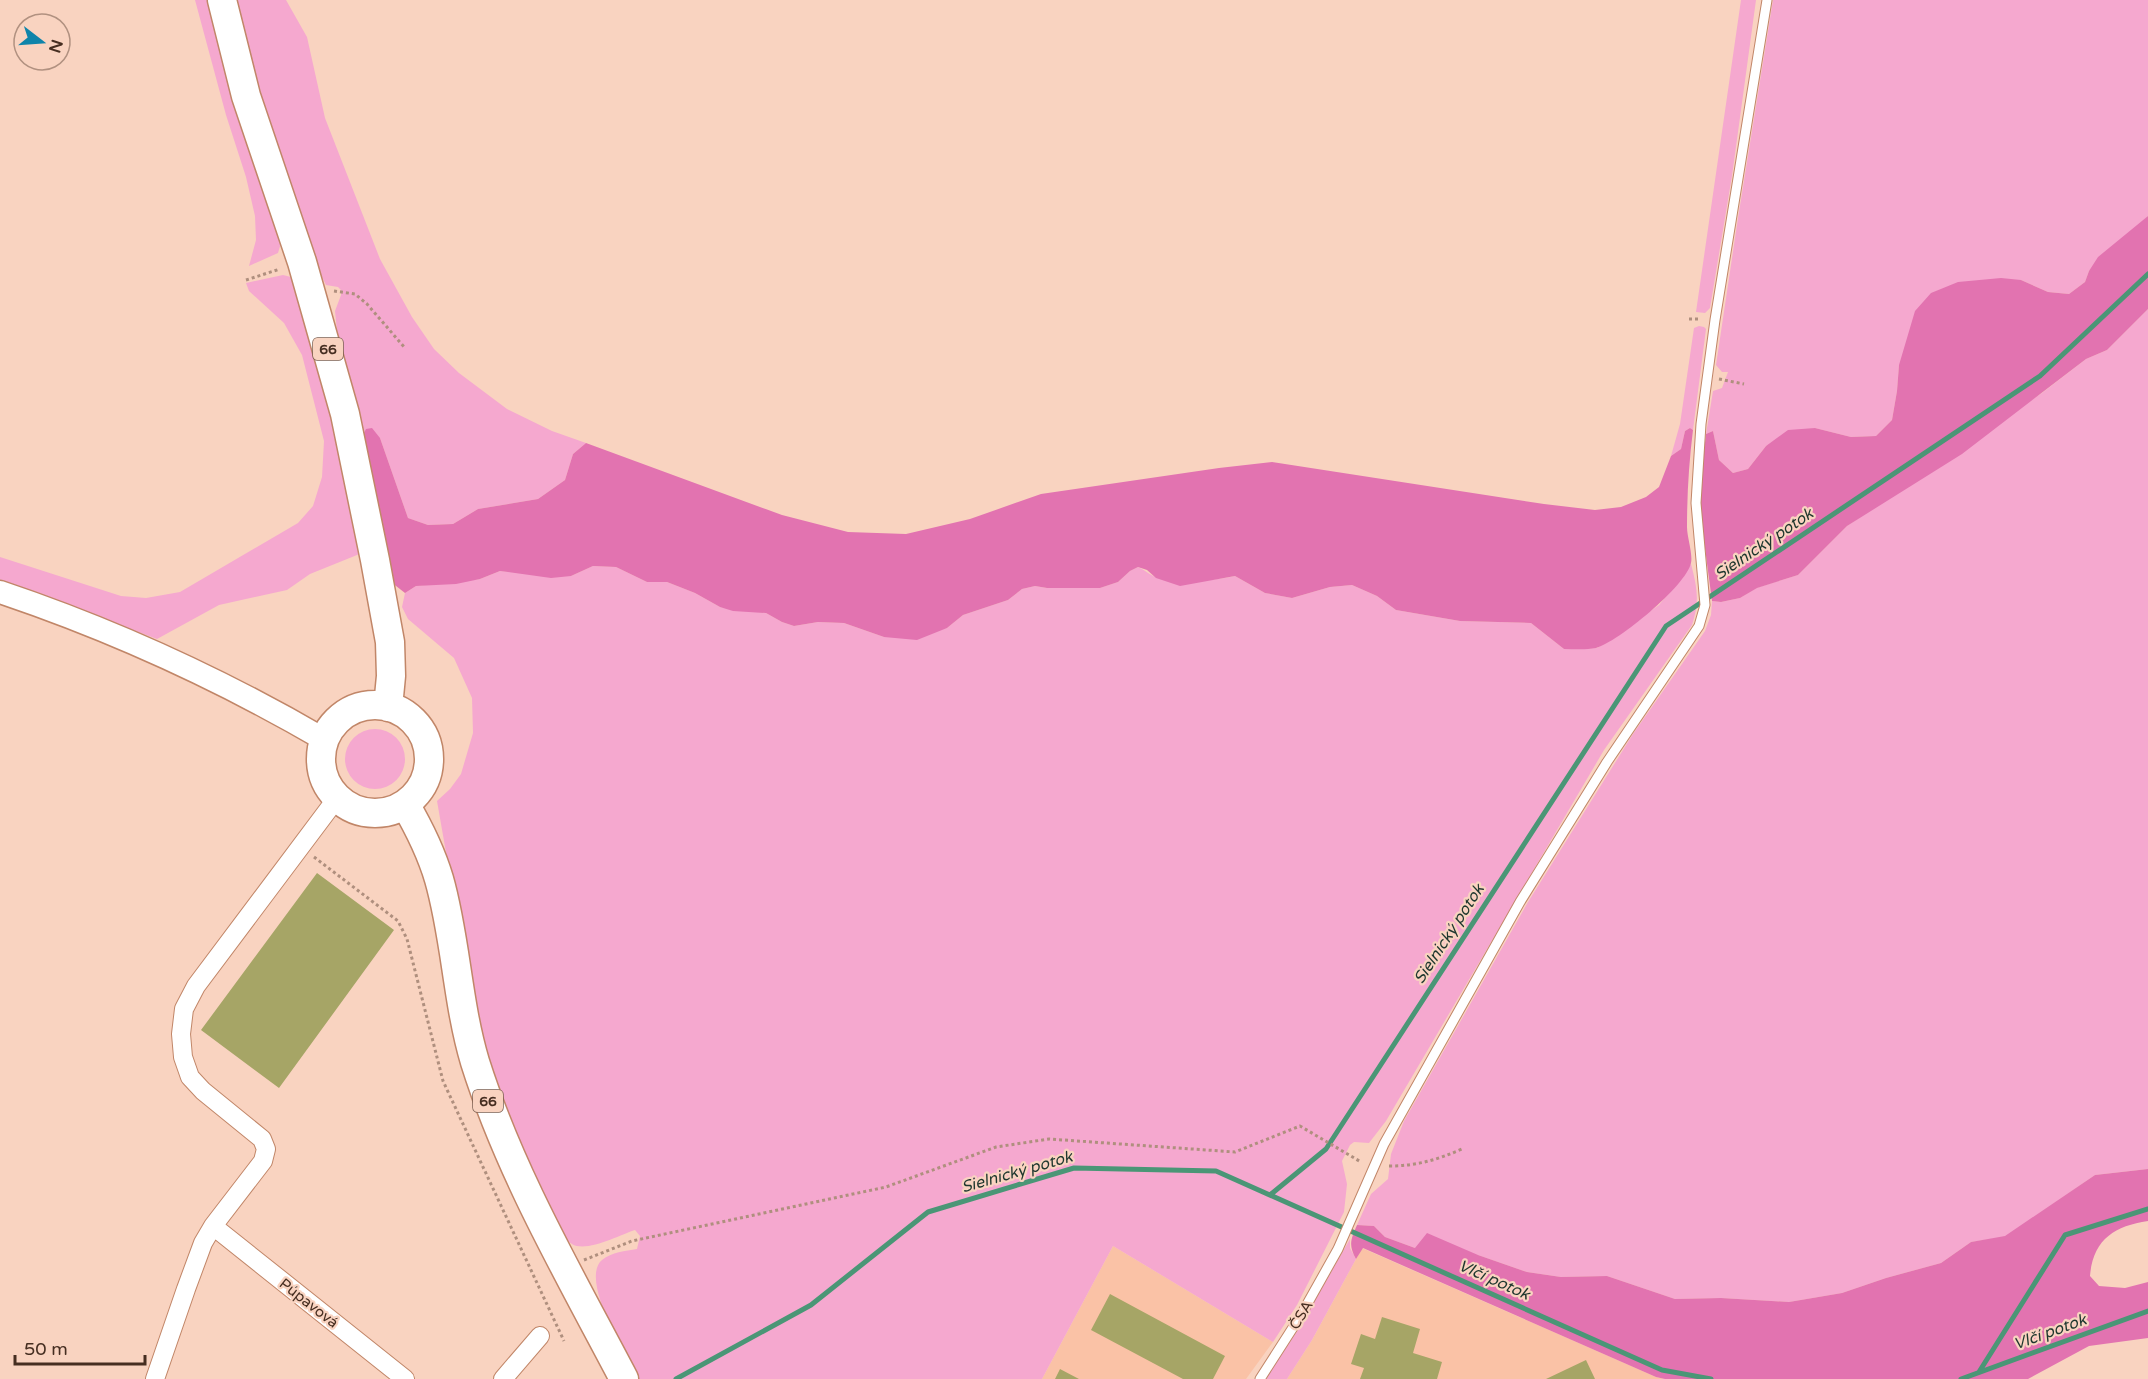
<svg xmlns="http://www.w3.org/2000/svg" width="2148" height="1379" viewBox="0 0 2148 1379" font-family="'Varela Round',sans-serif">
	<rect width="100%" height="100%" fill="#f9d3c0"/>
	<path fill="#fac2a6" d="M1113,1246L1273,1342L1246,1379H1042Z
		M1362,1248L1656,1377L1665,1379H1287L1312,1340Z"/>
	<path fill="#f5a8cf" d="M195,0H211L281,243L278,253L249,266L256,240L255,216L246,177L226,115Z
		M235,0H286L307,37L325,118L380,259L412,317L434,349L459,373L507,409L552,431L586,443L573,454L565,480L538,499L478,509L453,524L428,525L408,518L380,438L363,435L337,331L335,311L341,295V290L338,287L326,285L316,265L264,114Z
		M1741,0H1756L1732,176L1710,308L1705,313L1696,312Z
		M1773,0H2148V216L2089,271L2085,282L2069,294L2048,292L2021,280L1899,365L1897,391L1892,420L1876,436L1851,437L1815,428L1766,446L1748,469L1733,473L1719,460L1713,431L1706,434L1713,391L1722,388L1728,372H1722L1716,365L1738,218Z
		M283,275L291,277L333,417L362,553L310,574L287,590L219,605L157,639L0,581V557L121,596L146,598L180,592L298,523L313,506L322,477L324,441L302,355L284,323L249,291L246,283Z
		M2148,309V1169L2095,1175L2005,1237L1971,1242L1941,1263L1886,1278L1842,1293L1789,1302L1721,1298L1675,1299L1607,1276L1561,1277L1527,1272L1478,1255L1415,1248L1385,1237L1374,1226L1357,1225L1371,1194L1388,1179L1391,1154L1404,1121L1528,902L1633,734L1705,631L1711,615L1712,601L1721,602L1740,598L1756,588L1798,575L1847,526L2042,393L2086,359L2107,350Z
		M1699,326L1704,327L1706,329L1693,430L1690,428L1685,431L1681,449L1671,456L1680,424L1694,328Z
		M1691,564C1697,587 1700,601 1692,625L1604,750L1386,1121L1369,1143L1354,1142L1350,1145L1342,1161L1347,1184L1344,1212L1297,1305L1273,1342L1113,1246L1042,1379H637C627,1358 579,1279 602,1260C612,1252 625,1251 637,1249L640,1236L635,1230C620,1235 586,1253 572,1244C568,1242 565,1237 562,1233L513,1128L493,1081L468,978L437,801L450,789L461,774L473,733L472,698L454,658L408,619L402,607L405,593L416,586L480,579L500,571L571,576L593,566L616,567L647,582H667L695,593L720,607L766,613L782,622L794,626L818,622L844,623L884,637L947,628L963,615L1008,600L1022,589L1035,586L1047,588H1100L1118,582L1130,571L1138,567C1145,570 1152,577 1159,578C1180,583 1214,581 1235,576L1265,593L1292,598L1330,587L1352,585L1377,596L1396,610L1460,621L1531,623L1564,649L1597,648L1659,605L1683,576Z
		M345 759a30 30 0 1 1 60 0a30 30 0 1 1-60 0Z
		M1350,1239V1248L1356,1259L1312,1340L1287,1379H1265L1298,1330Z"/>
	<path fill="#e273b0" d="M2148,216V309L2107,350L2086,359L1962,454L1847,526L1798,575L1757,588L1740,598L1721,602L1712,601L1701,518V478L1706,434L1713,431L1719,460L1733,473L1748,469L1766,446L1788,430L1815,428L1851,437L1876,436L1892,420L1897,391L1899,365L1915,311L1931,293L1958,282L2001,278L2021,280L2048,292L2069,294L2085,282L2089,271L2098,257Z
		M372,428L380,438L408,518L428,525L453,524L478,509L538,499L565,480L573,454L586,443L782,515L848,532L906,534L970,519L1041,494L1219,468L1272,462L1544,504L1595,510L1621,507L1646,497L1659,487L1671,456L1681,449L1685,431L1690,428L1693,430C1689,462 1687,494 1687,527C1687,537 1693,554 1691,563C1686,586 1618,642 1596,648C1586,650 1574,649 1564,649L1531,623L1460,621L1396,610L1377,596L1352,585L1330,587L1292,598L1265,593L1235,576L1180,586L1156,578L1147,570L1138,567L1130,571L1118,582L1100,588H1047L1035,586L1022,589L1008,600L963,615L947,628L917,640L884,637L844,623L818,622L794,626L782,622L766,613L733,611L720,607L695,593L667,582H647L616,567L593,566L571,576L551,578L500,571L480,579L456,584L416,586L405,593L391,582L363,435L366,429Z
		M2148,1169V1221C2114,1226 2093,1240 2090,1276L2099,1286L2125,1288L2148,1282V1338L2089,1346L2028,1379H1665L1656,1377L1363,1248L1356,1259C1348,1245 1351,1239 1357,1225L1374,1226L1385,1237L1415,1248L1427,1233L1478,1255L1527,1272L1561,1277L1607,1276L1675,1299L1721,1298L1789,1302L1842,1293L1886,1278L1941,1263L1971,1242L2005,1236L2095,1175Z"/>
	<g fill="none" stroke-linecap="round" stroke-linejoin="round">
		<path stroke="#4a9676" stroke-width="5" d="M1270,1195L1326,1149L1666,626L2040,376L2148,274
			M1979,1372L2065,1235L2148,1209
			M676,1379L811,1305L928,1212L1074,1168L1216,1171L1662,1370L1711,1379
			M1961,1379L2148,1311"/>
	</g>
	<path fill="#a6a566" d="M317,873L394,930L279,1088L201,1030Z
		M1110,1294L1225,1356L1213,1379H1183L1091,1330Z
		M1382,1317L1420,1329L1413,1353L1442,1362L1437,1379H1360L1364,1368L1351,1364L1361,1334L1375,1339Z
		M1586,1360L1595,1379H1546Z
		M1060,1369L1079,1379H1055Z"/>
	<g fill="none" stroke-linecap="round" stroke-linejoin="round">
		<g stroke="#c18668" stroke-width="11">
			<path id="service" d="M1260,1379L1301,1315L1338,1249L1384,1144L1520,902L1607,762L1699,626L1705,605L1696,503L1701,424L1715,320L1767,0"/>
		</g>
		<g stroke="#c18668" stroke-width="20">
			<path id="minor" d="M213,1226L405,1379
				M155,1379L186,1289L203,1243L213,1226L263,1161L266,1149L262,1139L203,1091L190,1077L183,1057L181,1034L184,1009L196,986L337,798
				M503,1379L540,1336"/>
		</g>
		<g stroke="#c18668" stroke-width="25">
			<path id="tertiary" d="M0,592C113,630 222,680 325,740"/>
		</g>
		<g stroke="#c18668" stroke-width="31">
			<path id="primary" d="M222,0L246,96L302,262L345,414L375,560L390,642L391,676L388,707
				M321 759a54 54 0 1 1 108 0a54 54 0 1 1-108 0Z
				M405,804C419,828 431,852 439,879C456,938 457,1002 475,1062C510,1173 570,1276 624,1379"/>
		</g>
		<path stroke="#af8f7e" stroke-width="3" stroke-dasharray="3 3" stroke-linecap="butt" d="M246,280L280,269
			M334,291L355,294L367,304L405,348
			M1689,319H1701
			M1719,379L1744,384
			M314,857L398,921L407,939L443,1081L564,1341
			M1389,1166C1416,1166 1437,1160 1462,1149
			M584,1260L632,1241L886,1187L996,1147L1049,1139L1235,1152L1300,1126L1361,1162"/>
		<use href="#service" stroke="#fff" stroke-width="9"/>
		<use href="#minor" stroke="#fff" stroke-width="18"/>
		<use href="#tertiary" stroke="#fff" stroke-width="22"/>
		<use href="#primary" stroke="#fff" stroke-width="28"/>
	</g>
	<g text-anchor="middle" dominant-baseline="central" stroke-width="4.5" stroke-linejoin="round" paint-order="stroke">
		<g fill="#f9d3c0" stroke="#7c6051" stroke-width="1.5">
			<rect x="313" y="338" width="30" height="22" rx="4.5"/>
			<rect x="473" y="1090" width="30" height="22" rx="4.5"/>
		</g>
		<g font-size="14" font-weight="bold" fill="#462e21">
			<text x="328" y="349">66</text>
			<text x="488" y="1101">66</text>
		</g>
		<g font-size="15" fill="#462e21" stroke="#f9d3c0">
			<text transform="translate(309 1303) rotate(38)">Púpavová</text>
			<text transform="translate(1301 1315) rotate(-59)">ČSA</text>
		</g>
		<g font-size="16" font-style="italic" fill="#1e372e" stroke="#f9d3c0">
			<text transform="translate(1764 544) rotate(-34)">Sielnický potok</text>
			<text transform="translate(1449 934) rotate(-57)">Sielnický potok</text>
			<text transform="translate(1017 1172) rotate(-16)">Sielnický potok</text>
			<text transform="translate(1494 1280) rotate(24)">Vlčí potok</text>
			<text transform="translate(2050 1332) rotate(-20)">Vlčí potok</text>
		</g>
	</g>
	<g transform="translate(42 42) rotate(107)"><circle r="28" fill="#f9d3c0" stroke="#b19180" stroke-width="1.5"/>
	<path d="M0-4.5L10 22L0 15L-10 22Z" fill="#0f84aa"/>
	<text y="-9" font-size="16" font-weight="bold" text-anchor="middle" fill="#462e21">N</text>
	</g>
	<path d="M15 1355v9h130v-9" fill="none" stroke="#462e21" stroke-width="3"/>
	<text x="24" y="1355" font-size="18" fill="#462e21" stroke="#f9d3c0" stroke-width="4.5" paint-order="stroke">50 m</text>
</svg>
